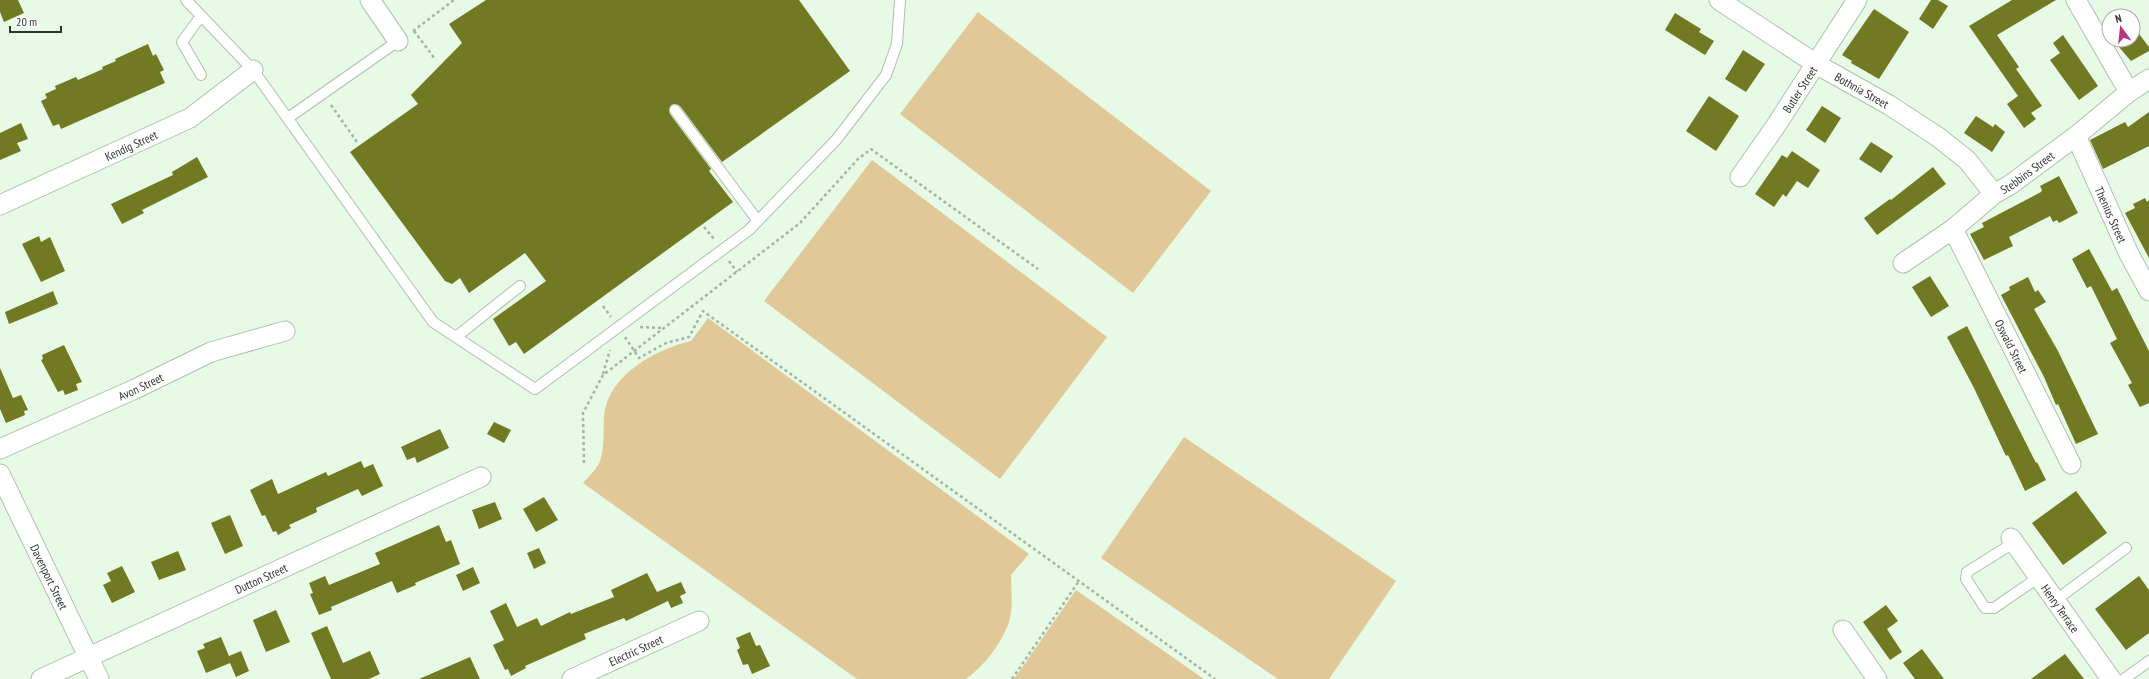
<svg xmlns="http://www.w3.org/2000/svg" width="2149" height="679" viewBox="0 0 2149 679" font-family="'PT Sans Narrow',sans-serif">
	<rect width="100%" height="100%" fill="#e6fae6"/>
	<path fill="#e1c898" d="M978,12L1211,191L1133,293L900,114Z
		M872,160L1107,337L1000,479L764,301Z
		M708,318L1029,554L1011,575C1011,591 1014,609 1008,625C1000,645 984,666 966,679H857L583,483C588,477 597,469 600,461C605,447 603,431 604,416C608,375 656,349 691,341Z
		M1184,437L1396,581L1329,679H1278L1101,558Z
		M1076,590L1204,679H1014Z"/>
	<path fill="#717922" d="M0,0H18L24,13L4,22L0,12Z
		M486,0H799L850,71L722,162L680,106L675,104L671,105L669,110L670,114L711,169L709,171L733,202L524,354L516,342L509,346L493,319L546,281L525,253L469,293L460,278L452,284L445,281L350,152L418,104L411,95L462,43L449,24Z
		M1931,0H1938L1948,6L1933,29L1919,19Z
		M2012,0H2056L1997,35L2019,67L2016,69L2042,106L2031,113L2036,119L2024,128L2007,104L2018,96L1969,26Z
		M1874,9L1909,32L1879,79L1851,63L1852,61L1842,55Z
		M1675,13L1701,29L1699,32L1714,41L1705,55L1665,30Z
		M2133,26L2149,47V51L2131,61L2113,40H2133Z
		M2063,35L2098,86L2079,100L2050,60L2060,53L2053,43Z
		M148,44L153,56L156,54L164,70L160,72L165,83L61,129L59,124L53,126L41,101L47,98L45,94L56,89L55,86L76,77L78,80L103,69L102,67L116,61L115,59Z
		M1743,50L1765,64L1746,92L1725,79Z
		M1709,96L1739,116L1716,151L1686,131Z
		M1822,106L1841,118L1825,143L1806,130Z
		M2149,112V146L2103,169L2090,140L2125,122L2128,127Z
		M1976,116L1993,127L1995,124L2005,132L1992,152L1964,133Z
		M21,123L28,139L17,143L21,151L0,160V133Z
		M1871,142L1893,156L1881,173L1859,159Z
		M1792,151L1820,170L1808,188L1797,181L1786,197L1783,194L1774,207L1755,194L1782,155L1787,158Z
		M197,157L208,177L142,210L144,213L122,224L111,204L173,175L172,172Z
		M1933,167L1946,184L1877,235L1864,218L1890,199L1891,200Z
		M2059,176L2078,213L2059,223L2057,220L2053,222L2050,216L2009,237L2013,246L1984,260L1970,234L1984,227L1982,223L2041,192L2042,190L2040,186Z
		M2145,198L2147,202L2149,200V258L2125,213L2135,208L2133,204Z
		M39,236L41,242L50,237L65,271L41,282L22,244Z
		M2089,249L2112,291L2117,288L2149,351V403L2140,407L2128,385L2132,383L2110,343L2117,339L2091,286L2087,288L2072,259Z
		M1930,276L1949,306L1931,317L1912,287Z
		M2028,277L2035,292L2038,290L2046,302L2034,309L2058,351L2098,434L2076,444L2058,404L2056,405L2044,377L2001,295L2010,290L2009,287Z
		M53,291L58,304L9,324L5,312Z
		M1967,326L2036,463L2037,462L2046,480L2025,491L2008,455L2006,456L1974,388L1947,337Z
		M64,345L82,382L76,384L78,390L65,395L63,390L58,392L41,360L43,359L42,355Z
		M0,368L13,398L21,395L28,410L24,411L25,415L6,423L0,409Z
		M494,422L511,430L504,443L487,434Z
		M440,429L449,448L417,463L415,457L407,460L401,447Z
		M361,461L364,468L373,464L383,486L362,496L358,489L316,508L317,512L289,525L291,528L278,535L276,531L273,532L265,515L262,516L250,490L272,479L278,494L326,472L328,476Z
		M2076,491L2107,533L2063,565L2032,523Z
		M544,497L558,520L536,532L523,509Z
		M495,502L502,519L479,529L472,510Z
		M230,515L243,546L225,554L211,523Z
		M439,525L446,542L451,540L460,564L415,583L416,585L397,593L392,581L331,607L332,610L319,615L310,594L313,593L309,583L325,576L329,585L380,564L375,553Z
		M539,548L546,563L534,569L527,553Z
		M178,551L186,570L159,580L151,562Z
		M122,566L135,592L112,603L103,585L111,581L107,573Z
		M473,567L480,583L463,591L456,575Z
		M647,573L657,592L681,582L686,593L680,596L683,603L671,608L668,601L626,621L624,618L584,634L586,639L525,666L526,668L511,676L508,669L505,670L493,645L504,640L490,611L506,603L517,627L537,618L541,626L570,612L571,614L614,597L611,590Z
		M2139,576L2149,590V633L2126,650L2095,609Z
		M1886,605L1898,621L1887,629L1902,652L1890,660L1863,622Z
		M276,610L290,642L266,652L253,620Z
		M327,626L343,663L370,651L380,674L369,679H331L311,633Z
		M750,632L756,646L760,645L770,666L752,674L748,664L743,665L737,650L740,648L736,638Z
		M221,637L229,656L241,651L249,671L236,677L230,663L206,673L197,651L205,648L203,644Z
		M1922,649L1944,679H1915L1903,663Z
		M2065,654L2084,679H2031Z
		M470,657L480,679H419Z"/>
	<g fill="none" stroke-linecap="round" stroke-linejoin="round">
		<g stroke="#aec1ae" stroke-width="12">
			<path id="service" d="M186,0L253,70L433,322L535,389L749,230L836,140L886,75L897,44L900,0
				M201,16L182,42L201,75
				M675,110L758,221
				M288,118L398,41
				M456,337L520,286
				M2015,542L1967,572L1966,579L1985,608H1994L2039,577
				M2056,600L2126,548
				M2124,679L2149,661"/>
		</g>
		<g stroke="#aec1ae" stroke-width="21">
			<g id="minor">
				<path d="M370,0L398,41"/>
				<path id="s1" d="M1719,0L1816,64L1889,105L1938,137L1967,160L1994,194"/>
				<path d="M2076,0L2129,92"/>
				<path id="s2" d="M2076,136L2129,254L2149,291"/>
				<path id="s3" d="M1740,177L1775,127L1857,0"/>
				<path id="s4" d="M0,205L190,118L253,70"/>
				<path id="s5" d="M1953,229L2071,464"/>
				<path id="s6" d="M1903,263L1953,229L1994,194L2010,185L2076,136L2129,92L2149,79"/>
				<path id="s7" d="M0,449L135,389L211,352L285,331"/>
				<path id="s8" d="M0,474L99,679"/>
				<path id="s9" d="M2011,538L2111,679"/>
				<path d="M1843,630L1877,679"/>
				<path id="s10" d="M41,679L481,477"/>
				<path id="s11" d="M572,679L699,621"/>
			</g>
		</g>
		<path stroke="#a5b4a5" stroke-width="2.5" stroke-dasharray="3 3" stroke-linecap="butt" d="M413,31L454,0
			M414,31L435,59
			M331,105L357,142
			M704,227L714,239
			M729,261L737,272
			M603,306L611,317
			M640,327L663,328
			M625,337L639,358L666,343L689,337L703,311L1215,679
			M603,374L610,350
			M584,463L583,413L603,375L800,223L858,159L871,149L1038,269
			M1012,679L1079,581"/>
		<use href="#service" stroke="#fff" stroke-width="10"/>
		<use href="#minor" stroke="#fff" stroke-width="19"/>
	</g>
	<g text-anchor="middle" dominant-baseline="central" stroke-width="4" stroke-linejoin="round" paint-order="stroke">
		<g font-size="12" fill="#2e352e" stroke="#fff">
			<text stroke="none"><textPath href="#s3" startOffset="106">Butler Street</textPath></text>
			<text stroke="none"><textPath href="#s1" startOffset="169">Bothnia Street</textPath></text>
			<text stroke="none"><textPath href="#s4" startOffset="144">Kendig Street</textPath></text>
			<text stroke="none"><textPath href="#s6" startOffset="154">Stebbins Street</textPath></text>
			<text stroke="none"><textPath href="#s2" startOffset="86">Thenius Street</textPath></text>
			<text stroke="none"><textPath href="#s5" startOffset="131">Oswald Street</textPath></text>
			<text stroke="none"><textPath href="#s7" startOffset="154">Avon Street</textPath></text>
			<text stroke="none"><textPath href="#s8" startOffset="114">Davenport Street</textPath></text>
			<text stroke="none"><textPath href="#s10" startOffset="242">Dutton Street</textPath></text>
			<text stroke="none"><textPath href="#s9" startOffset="86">Henry Terrace</textPath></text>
			<text stroke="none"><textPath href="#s11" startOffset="70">Electric Street</textPath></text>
		</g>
	</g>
	<g transform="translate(2121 28) rotate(345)"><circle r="19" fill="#ffffff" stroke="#abaeab"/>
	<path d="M0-3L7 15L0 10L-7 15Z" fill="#b7357f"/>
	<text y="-6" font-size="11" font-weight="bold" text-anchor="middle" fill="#2e352e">N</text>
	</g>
	<path d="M10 26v6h51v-6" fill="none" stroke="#2e352e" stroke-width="2"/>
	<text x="16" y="26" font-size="12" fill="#2e352e" stroke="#ffffff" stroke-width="3" paint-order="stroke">20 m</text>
</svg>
